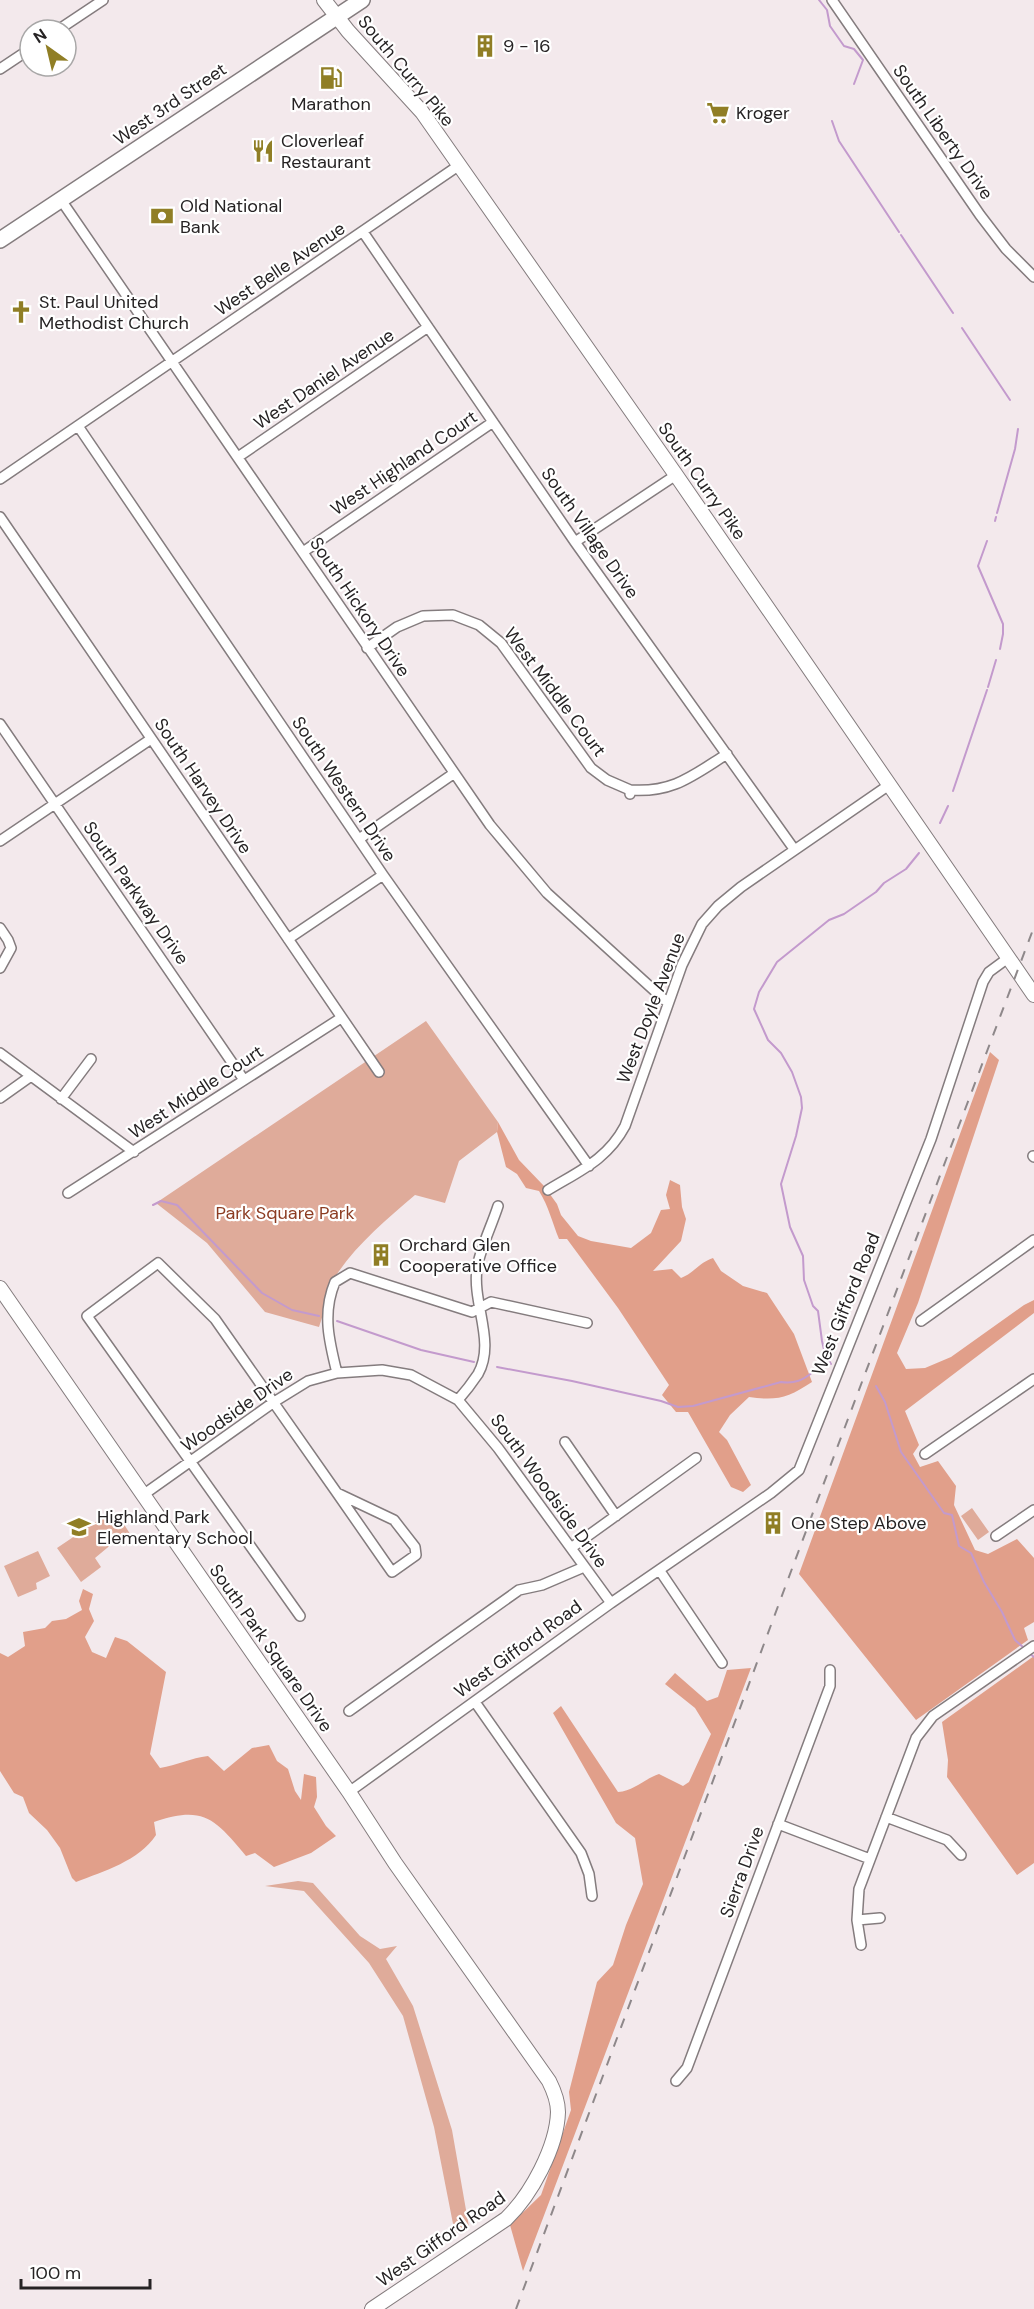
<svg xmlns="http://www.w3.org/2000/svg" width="1034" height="2309" viewBox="0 0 1034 2309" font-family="'DM Sans',sans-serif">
	<rect width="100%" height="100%" fill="#f3e9ec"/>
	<path fill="#dfab9a" d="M426,1021L498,1122L497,1132L459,1161L445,1203L415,1195C387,1219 358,1243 337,1274C331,1285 324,1313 319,1327L265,1312L207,1243L156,1203Z
		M972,1508L989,1532L978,1540L961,1516Z
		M103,1517L120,1518L132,1537L126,1541L119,1538L95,1558L101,1567L81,1582L57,1548Z
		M38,1551L50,1576L36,1583L37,1589L18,1597L4,1566Z
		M298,1881L313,1883L360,1936L380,1949L397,1946L386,1959L413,2006L452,2130L469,2227L455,2234L434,2127L403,2016L369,1963L304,1891L265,1886Z"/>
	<path fill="#e19f8a" d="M990,1052L999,1060L918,1303L897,1353L906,1369L925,1368L951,1357L1024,1305L1034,1300V1313L905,1411L919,1445L913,1454L920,1467L938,1461L956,1486L954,1505L975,1550L988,1554L1017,1539L1034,1558V1622L1024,1628L1028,1640L916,1720L799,1574Z
		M498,1122L519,1160L544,1186L557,1204L561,1215L578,1236L591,1241L631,1248L651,1233L661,1210L670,1209L666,1195L670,1180L680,1185L682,1207L686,1219L681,1241L653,1271L672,1269L681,1278C694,1273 700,1262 713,1258L721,1271L743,1286L767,1293L794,1334L812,1382C788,1398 777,1401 749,1397L730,1415L719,1432L727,1440L751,1485L743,1492L731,1487L688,1412H676L662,1395L669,1385L618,1308L567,1239H559C552,1222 549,1207 539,1191L526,1188L517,1174L506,1167L497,1132Z
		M83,1589L93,1594L89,1609L94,1621L85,1637L92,1652L106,1658L115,1637L127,1641L166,1672L150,1754L160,1768C177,1765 191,1758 208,1756L224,1771L252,1748L269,1745L277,1761L288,1769L295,1791L301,1800L304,1774L316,1777L317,1797L314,1807L326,1826L336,1836L311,1853L274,1867L255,1853L246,1856C215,1819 204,1805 154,1822L156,1835C139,1861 104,1871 76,1882L72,1878L60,1848L47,1830L29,1813L23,1797L14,1793L0,1771V1653L8,1657L25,1646L23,1632L45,1628L52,1621L66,1619L82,1610L79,1601Z
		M1034,1656V1863L1017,1875L947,1777L948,1760L942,1722Z
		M751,1668L523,2271L510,2225L541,2195L571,2110L569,2092L597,1982L613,1965L626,1925L643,1884L635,1838L616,1823L553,1713L561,1706L618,1792C634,1791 644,1779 659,1774L683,1786L689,1782L711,1734L695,1708L665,1684L675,1673L707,1701L718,1697L727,1670Z"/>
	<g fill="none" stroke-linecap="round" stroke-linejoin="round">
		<path stroke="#c39acd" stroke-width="2" d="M819,0L827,10L830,26L844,46L854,49L863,60L854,84
			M832,121L839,141L899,232
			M901,235L953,313
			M962,328L1010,400
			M997,513L1015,449L1018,429
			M995,521L996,517
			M987,541L978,566L1003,624V634L1000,649
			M988,687L996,660
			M953,791L987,690
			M940,823L948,806
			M153,1205L161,1201L177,1205L262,1293L292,1310L319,1316
			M337,1321L421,1350L474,1362
			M831,1364L825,1354L822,1341L818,1311L813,1306L804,1280L803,1256L790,1227L781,1184L796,1136L802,1108L801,1097L792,1072L781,1053L768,1040L754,1009L759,992L777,962L829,920L844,914L876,892L884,883L906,869L919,853
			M497,1367L572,1381L661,1401L678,1407L693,1406L781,1382C795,1384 803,1380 813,1372
			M876,1386L885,1402L901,1452L944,1513L952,1515L959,1546L971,1553L984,1582L1002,1612L1015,1640L1024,1648
			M1028,1652L1034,1657"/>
		<g stroke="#847c7e" stroke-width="12">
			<path id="street" d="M832,0L980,215L1006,249L1034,277
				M58,30L103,0
				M0,69L30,49
				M61,200L490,825L547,893L668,1003
				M363,232L575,542L794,849
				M78,426L383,875L589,1166
				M238,457L428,327
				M0,479L458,166
				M0,517L379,1072
				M575,542L676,475
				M303,552L493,422
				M367,648L397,627L423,616L453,615L479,625L501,643L591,768L607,780L630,790
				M0,724L244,1080
				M630,794V790C673,793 692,776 727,754
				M359,839L453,774
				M0,841L151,739
				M0,928L8,940L11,948L0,968
				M288,939L383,875
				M0,1053L134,1152
				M0,1098L31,1076
				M61,1099L91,1059
				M1033,1156L1034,1157
				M548,1190C579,1171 607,1160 625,1126L682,965L702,924L718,906L741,887L889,785
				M68,1193L341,1018
				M921,1321L1034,1240
				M337,1373C329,1341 322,1313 335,1282L350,1273L472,1312L491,1302L587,1323
				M458,1400C465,1392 472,1383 478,1374C496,1342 472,1304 477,1268C480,1249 492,1225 498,1206
				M565,1442L616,1516
				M925,1454L1034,1379
				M143,1495L274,1402L308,1381L337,1373L382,1370L411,1375L458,1400L498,1448L611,1603
				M996,1536L1034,1510
				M571,1548L696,1458
				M660,1571L722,1663
				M300,1616L87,1316L158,1263L215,1319L337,1493L394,1520L415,1547L416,1555L392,1572L337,1493
				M475,1702L581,1853L589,1874L592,1896
				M349,1711L519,1590L542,1585L584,1567
				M349,1792L611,1603L771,1493L799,1470L931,1139L983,982L989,972L1008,958
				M886,1817L947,1840L961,1855
				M778,1824L870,1859
				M857,1920L880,1918
				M861,1945L857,1920L859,1889L916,1738L933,1716L1034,1646
				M676,2081L687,2068L830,1686V1670"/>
		</g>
		<g stroke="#847c7e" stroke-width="16">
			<path id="secondary" d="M324,0L348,31L422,112L676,475L1034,995
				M0,1288L349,1792L395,1863L549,2081C554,2091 558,2101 558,2112C557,2147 531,2195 506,2219L372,2309"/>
		</g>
		<g stroke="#847c7e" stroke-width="18">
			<path id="primary" d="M0,240L362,0"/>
		</g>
		<use href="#street" stroke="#fff" stroke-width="9"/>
		<use href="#secondary" stroke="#fff" stroke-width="14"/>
		<use href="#primary" stroke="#fff" stroke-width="15"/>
		<path stroke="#8e888a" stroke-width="2" stroke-dasharray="10 10" stroke-linecap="butt" d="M516,2309L837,1448L1034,927"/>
	</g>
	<defs>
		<g id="building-bare" transform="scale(1.8)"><path d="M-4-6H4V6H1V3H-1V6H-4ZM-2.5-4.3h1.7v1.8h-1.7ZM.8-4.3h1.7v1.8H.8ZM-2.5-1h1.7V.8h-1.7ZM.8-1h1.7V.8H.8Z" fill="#907e25" stroke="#fff" stroke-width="2.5" paint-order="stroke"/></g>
		<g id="fuel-bare" transform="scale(1.8)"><path d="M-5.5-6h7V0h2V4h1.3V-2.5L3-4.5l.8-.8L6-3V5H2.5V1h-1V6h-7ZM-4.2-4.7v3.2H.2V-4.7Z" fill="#907e25" stroke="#fff" stroke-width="2.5" paint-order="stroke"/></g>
		<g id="supermarket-bare" transform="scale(1.8)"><path d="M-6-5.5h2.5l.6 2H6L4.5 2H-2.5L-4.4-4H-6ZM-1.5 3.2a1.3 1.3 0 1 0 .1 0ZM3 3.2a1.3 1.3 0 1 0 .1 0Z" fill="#907e25" stroke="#fff" stroke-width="2.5" paint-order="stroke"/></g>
		<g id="restaurant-bare" transform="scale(1.8)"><path d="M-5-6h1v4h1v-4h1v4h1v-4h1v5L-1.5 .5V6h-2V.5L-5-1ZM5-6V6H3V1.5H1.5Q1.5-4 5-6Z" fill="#907e25" stroke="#fff" stroke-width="2.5" paint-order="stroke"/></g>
		<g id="bank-bare" transform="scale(1.8)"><path d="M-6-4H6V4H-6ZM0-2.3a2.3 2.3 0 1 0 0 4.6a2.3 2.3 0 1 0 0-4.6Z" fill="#907e25" stroke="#fff" stroke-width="2.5" paint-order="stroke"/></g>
		<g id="church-bare" transform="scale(1.8)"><path d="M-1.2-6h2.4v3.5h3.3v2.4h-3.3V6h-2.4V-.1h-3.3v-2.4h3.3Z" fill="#907e25" stroke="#fff" stroke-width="2.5" paint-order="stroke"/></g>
		<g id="school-bare" transform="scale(1.8)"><path d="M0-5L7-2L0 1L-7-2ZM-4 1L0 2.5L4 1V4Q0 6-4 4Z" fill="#907e25" stroke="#fff" stroke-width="2.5" paint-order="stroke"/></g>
	</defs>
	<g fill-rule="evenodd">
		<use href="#building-bare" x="485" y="46"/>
		<use href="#fuel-bare" x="331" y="78"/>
		<use href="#supermarket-bare" x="718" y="113"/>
		<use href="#restaurant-bare" x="263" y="151"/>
		<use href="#bank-bare" x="162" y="216"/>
		<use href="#church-bare" x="21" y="312"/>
		<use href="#building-bare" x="381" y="1255"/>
		<use href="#building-bare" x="773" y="1523"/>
		<use href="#school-bare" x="79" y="1527"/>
	</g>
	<g text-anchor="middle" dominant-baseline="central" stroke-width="4.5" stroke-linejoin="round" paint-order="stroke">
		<g font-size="18" fill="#262324" stroke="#fff" text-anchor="start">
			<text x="503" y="46">9 - 16</text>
			<text x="331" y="104" text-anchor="middle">Marathon</text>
			<text x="736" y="113">Kroger</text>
			<text x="281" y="141">Cloverleaf<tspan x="281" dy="21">Restaurant</tspan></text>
			<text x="180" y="206">Old National<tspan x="180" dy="21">Bank</tspan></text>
			<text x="39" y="302">St. Paul United<tspan x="39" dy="21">Methodist Church</tspan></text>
			<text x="399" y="1245">Orchard Glen<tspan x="399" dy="21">Cooperative Office</tspan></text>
			<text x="97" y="1517">Highland Park<tspan x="97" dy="21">Elementary School</tspan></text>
			<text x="791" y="1523">One Step Above</text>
		</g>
		<g font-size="18" fill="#262324" stroke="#fff">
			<text transform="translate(406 71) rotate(50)">South Curry Pike</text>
			<text transform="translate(170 104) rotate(-34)">West 3rd Street</text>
			<text transform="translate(943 132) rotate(55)">South Liberty Drive</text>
			<text transform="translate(280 269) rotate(-34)">West Belle Avenue</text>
			<text transform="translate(324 379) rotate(-34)">West Daniel Avenue</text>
			<text transform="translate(404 463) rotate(-34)">West Highland Court</text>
			<text transform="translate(702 481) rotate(55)">South Curry Pike</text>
			<text transform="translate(590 533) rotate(55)">South Village Drive</text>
			<text transform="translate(360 607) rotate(56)">South Hickory Drive</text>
			<text transform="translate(555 692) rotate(53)">West Middle Court</text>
			<text transform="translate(203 786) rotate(56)">South Harvey Drive</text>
			<text transform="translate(344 789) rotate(56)">South Western Drive</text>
			<text transform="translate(136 893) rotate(55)">South Parkway Drive</text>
			<text transform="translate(651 1008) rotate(-69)">West Doyle Avenue</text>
			<text transform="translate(196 1092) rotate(-33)">West Middle Court</text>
			<text transform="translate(846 1304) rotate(-68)">West Gifford Road</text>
			<text transform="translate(237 1410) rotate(-35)">Woodside Drive</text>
			<text transform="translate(549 1491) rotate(54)">South Woodside Drive</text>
			<text transform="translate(271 1648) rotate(55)">South Park Square Drive</text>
			<text transform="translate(518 1649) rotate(-36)">West Gifford Road</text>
			<text transform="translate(742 1872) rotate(-70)">Sierra Drive</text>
			<text transform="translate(441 2239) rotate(-35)">West Gifford Road</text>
		</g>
		<g font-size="18" fill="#8c3c22" stroke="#fff">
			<text x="285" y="1213">Park Square Park</text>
		</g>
	</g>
	<g transform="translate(48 48) rotate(326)"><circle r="28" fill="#ffffff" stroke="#a8a7a7" stroke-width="1.5"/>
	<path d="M0-4.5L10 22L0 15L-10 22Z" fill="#907e25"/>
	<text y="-9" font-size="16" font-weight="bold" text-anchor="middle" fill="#262324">N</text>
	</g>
	<path d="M21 2279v9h129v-9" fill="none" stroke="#262324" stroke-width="3"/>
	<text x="30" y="2279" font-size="18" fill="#262324" stroke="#ffffff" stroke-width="4.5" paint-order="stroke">100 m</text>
</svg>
